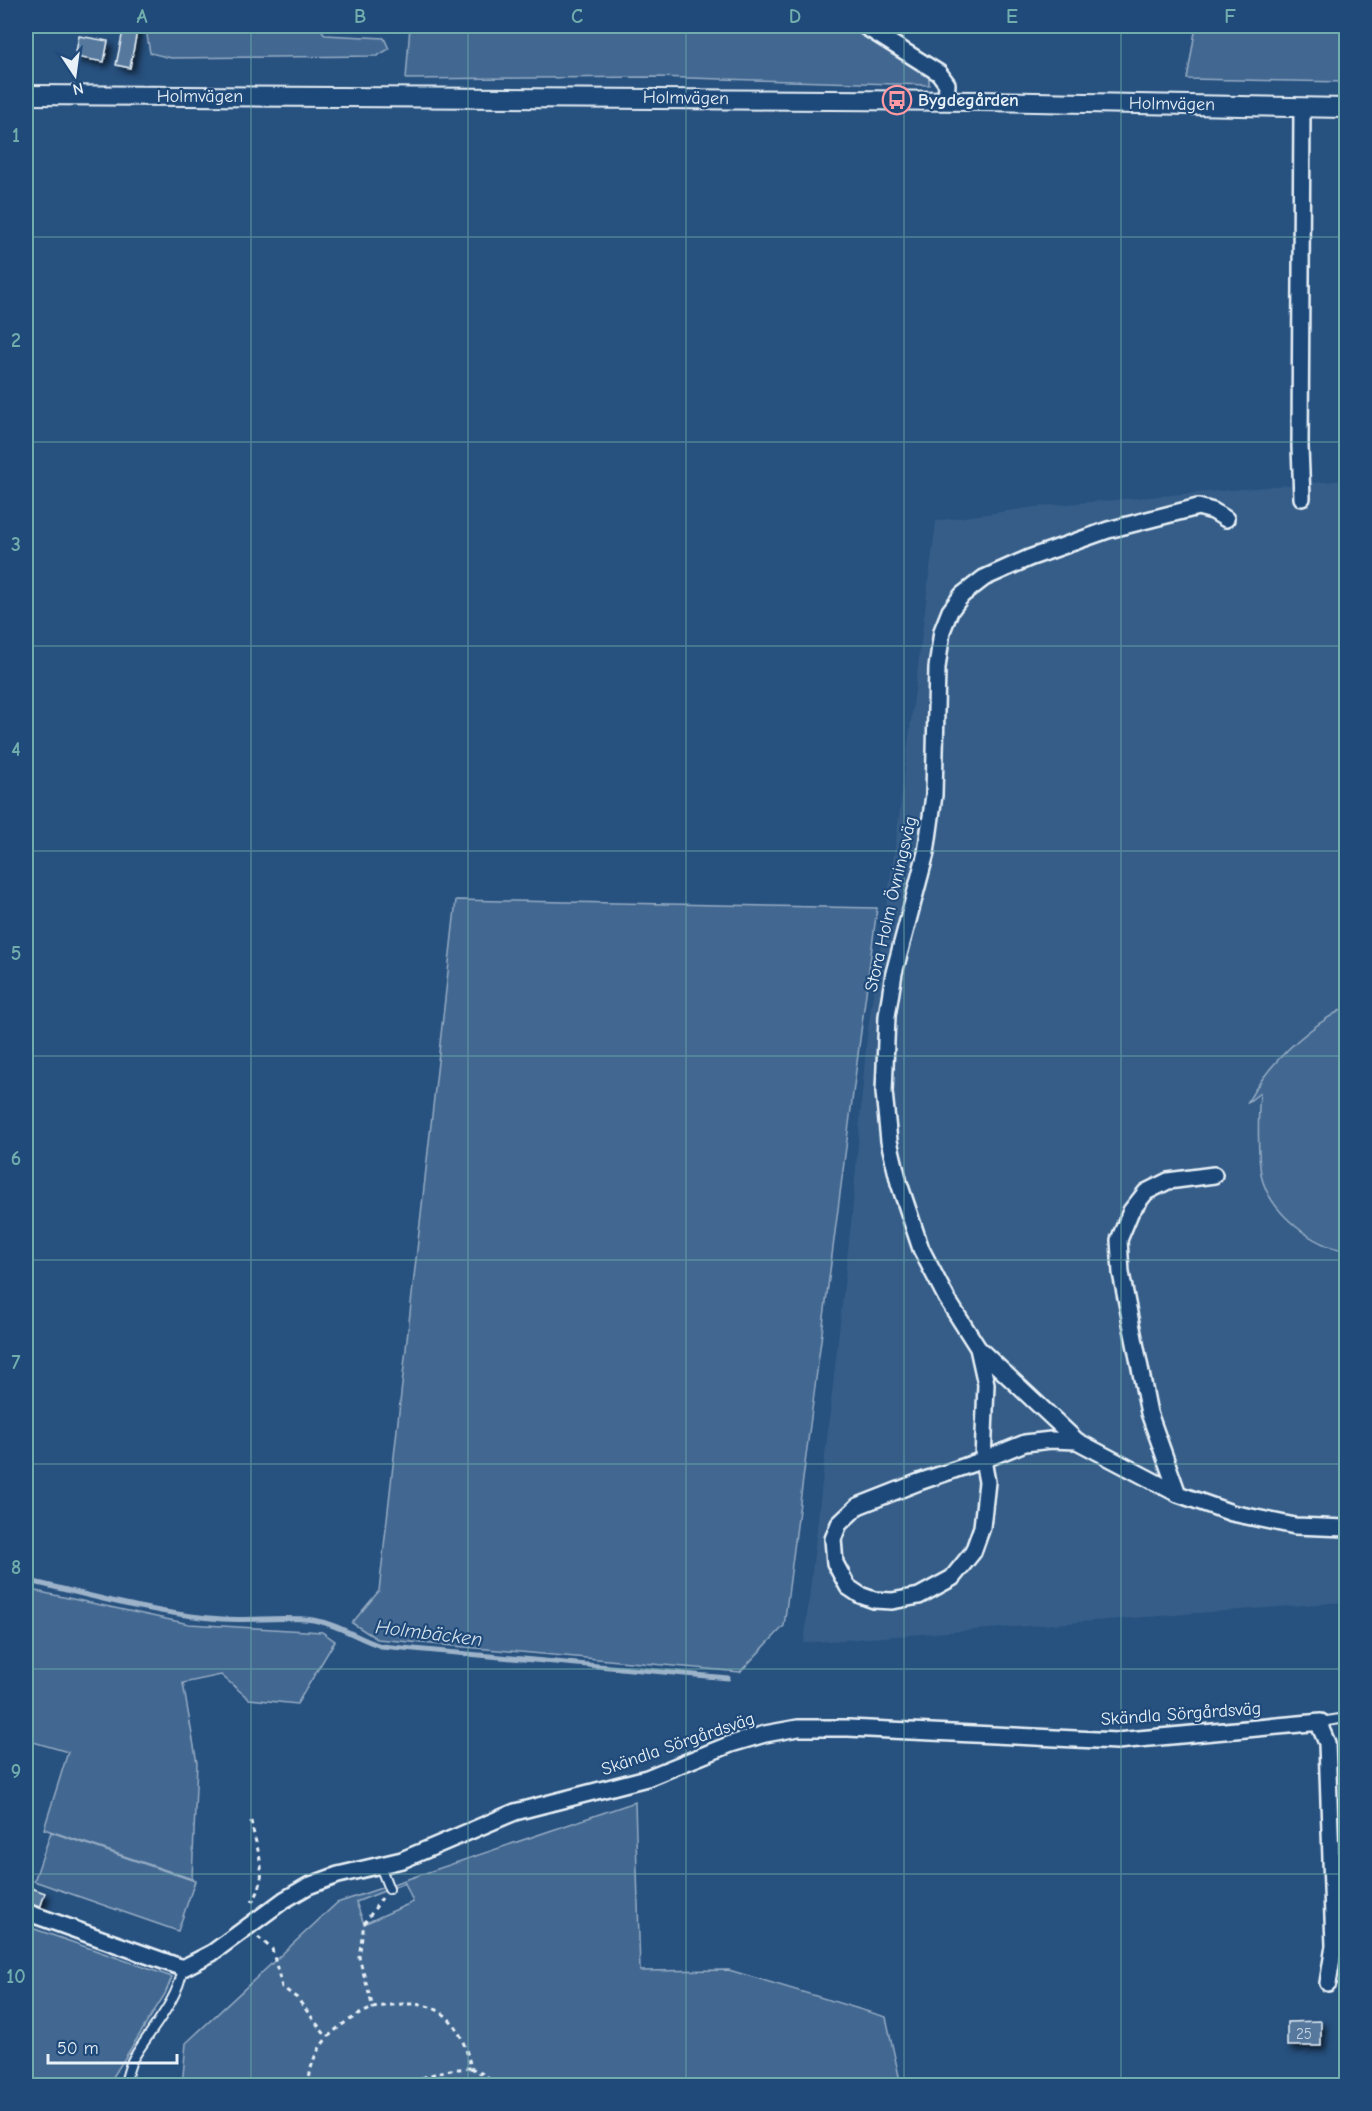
<svg xmlns="http://www.w3.org/2000/svg" width="1372" height="2111" viewBox="0 0 1372 2111" font-family="'Comic Neue',sans-serif">
	<defs>
		<filter id="shadow"><feDropShadow dx="4.5" dy="4.5" stdDeviation="3" flood-color="#0009"/></filter>
	</defs>
	<rect width="100%" height="100%" fill="#27517f"/>
	<filter id="ink" filterUnits="userSpaceOnUse"><feTurbulence type="fractalNoise" baseFrequency=".0167" numOctaves="2"/><feDisplacementMap in="SourceGraphic" scale="12" xChannelSelector="R" yChannelSelector="G"/><feConvolveMatrix kernelMatrix="1 2 1 2 8 2 1 2 1" color-interpolation-filters="sRGB"/></filter>
	<g filter="url(#ink)">
		<path fill="#355d88" d="M1346,480V1602L804,1643L852,1214L867,1035L896,840L936,521L1042,506Z"/>
		<path fill="#436891" stroke="#96acc4" stroke-width="1.5" fill-rule="evenodd" d="M149,26H319L325,35L384,38L389,49L377,56L171,58L150,53L147,35Z
			M410,26H852L919,69L929,76V85L655,77L406,79Z
			M1196,26H1346V82L1187,79Z
			M456,900L877,908L784,1626L740,1672L377,1639L352,1623L379,1591Z
			M1346,1007V1250C1313,1247 1273,1213 1263,1182C1257,1164 1258,1112 1260,1093L1247,1103C1271,1060 1304,1030 1346,1007Z
			M26,1589L189,1624L322,1632L335,1641L297,1704L249,1699L221,1675L183,1683L197,1763L192,1879L44,1829L68,1752L26,1740Z
			M635,1802L640,1971L729,1970L886,2017L901,2085L182,2086L186,2043L337,1903ZM405,1883L413,1902L364,1924L356,1902Z
			M51,1832L195,1881L178,1931L34,1881Z
			M26,1926L172,1977L165,1994L108,2085H26Z"/>
		<g fill="none" stroke-linecap="round" stroke-linejoin="round">
			<path stroke="#9db3c9" stroke-width="5" d="M26,1580C88,1595 159,1615 222,1619C252,1621 284,1616 313,1620C338,1624 358,1639 381,1646L728,1678"/>
		</g>
		<path fill="#57789d" stroke="#e8f1f8" stroke-width="1.5" filter="url(#shadow)" d="M124,26H138L130,68L116,65Z
			M79,36L108,41L104,62L75,57Z
			M26,1886L45,1893L40,1908L26,1903Z
			M1321,2021V2046H1287V2022Z"/>
		<g fill="none" stroke-linecap="round" stroke-linejoin="round">
			<g stroke="#e8f1f8" stroke-width="12">
				<path id="service" d="M1321,1722L1346,1718
					M380,1866L389,1889
					M124,2086C127,2077 129,2066 133,2059C150,2030 177,2003 183,1968"/>
			</g>
			<g stroke="#e8f1f8" stroke-width="20">
				<path id="minor" d="M864,26L939,73L947,84L946,101
					M1302,498L1300,447L1302,107
					M1226,519L1213,511L1198,507L1108,530L1029,558L984,578L962,595L950,611L942,631L937,668L934,795L926,853L894,973L887,1016L884,1092L889,1141L899,1183L921,1249L947,1299L978,1348L1077,1441L1178,1494L1232,1513L1295,1526L1346,1528
					M978,1348L986,1384L983,1460L987,1482L982,1527L973,1552L952,1578L919,1596L892,1601L874,1600L860,1595L848,1587L835,1563L833,1539L839,1524L858,1506L919,1482L983,1460L1025,1443L1051,1440L1077,1441
					M1178,1494L1149,1413L1121,1273L1119,1240L1131,1211L1146,1192L1168,1181L1214,1175
					M26,1912L183,1968L212,1953L284,1900L308,1886L338,1875L402,1860L515,1812L647,1778L731,1744L765,1734L798,1728H848L1117,1741L1321,1722V1729L1327,1743L1334,1946L1328,1983"/>
			</g>
			<g stroke="#e8f1f8" stroke-width="22">
				<path id="tertiary" d="M26,95L980,101L1346,108"/>
			</g>
			<path stroke="#e8f1f8" stroke-width="3" stroke-dasharray="4.5 4.5" stroke-linecap="butt" d="M251,1821C256,1849 271,1877 252,1902
				M382,1898L364,1924L359,1957L373,2008C430,1997 457,2006 471,2068L485,2075L496,2086
				M258,1937L272,1949L282,1987L297,1998L326,2036
				M309,2086C309,2045 339,2022 373,2008
				M406,2086C427,2074 447,2069 471,2068"/>
			<use href="#service" stroke="#1f4a7a" stroke-width="8"/>
			<use href="#minor" stroke="#1f4a7a" stroke-width="15"/>
			<use href="#tertiary" stroke="#1f4a7a" stroke-width="18"/>
		</g>
	</g>
	<path fill="none" stroke="#71adac" stroke-width="1.5" stroke-opacity="0.55" d="M251,26V2086M468,26V2086M686,26V2086M904,26V2086M1121,26V2086M26,237H1346M26,442H1346M26,646H1346M26,851H1346M26,1056H1346M26,1260H1346M26,1464H1346M26,1669H1346M26,1874H1346"/>
	<defs>
		<g id="bus-ring" transform="scale(1.5)"><circle r="9.5" fill="#1f4a7a" stroke="#ff9aa2" stroke-width="1.5"/><path d="M-5-6H5V4H4V6H2V4H-2V6H-4V4H-5ZM-3.5-4V0h7V-4ZM-3.5 1.2v1.5H-2V1.2ZM2 1.2v1.5H3.5V1.2Z" fill="#ff9aa2"/></g>
	</defs>
	<g fill-rule="evenodd">
		<use href="#bus-ring" x="897" y="100"/>
	</g>
	<g text-anchor="middle" dominant-baseline="central" stroke-width="4.5" stroke-linejoin="round" paint-order="stroke">
		<g font-size="15" fill="#c4d3e1">
			<text x="1304" y="2034">25</text>
		</g>
		<g font-size="18" fill="#e8f1f8" stroke="#1f4a7a">
			<text x="200" y="96">Holmvägen</text>
			<text transform="translate(686 98) rotate(1)">Holmvägen</text>
			<text transform="translate(1172 104) rotate(1)">Holmvägen</text>
			<text transform="translate(891 904) rotate(-77)">Stora Holm Övningsväg</text>
			<text transform="translate(1181 1714) rotate(-4)">Skändla Sörgårdsväg</text>
			<text transform="translate(678 1744) rotate(-19)">Skändla Sörgårdsväg</text>
		</g>
		<g font-size="18" font-weight="bold" fill="#e8f1f8" stroke="#1f4a7a" text-anchor="start">
			<text x="918" y="100">Bygdegården</text>
		</g>
		<g font-size="20" font-style="italic" fill="#d5e2ec" stroke="#1f4a7a">
			<text transform="translate(429 1633) rotate(7)">Holmbäcken</text>
		</g>
	</g>
	<rect width="1372" height="2111" fill="none" stroke="#1f4a7a" stroke-width="66"/>
	<g transform="translate(75 75) rotate(167)" stroke="#1f4a7a" stroke-width="4.5" paint-order="stroke">
	<path d="M0-4.5L10 22L0 15L-10 22Z" fill="#e8f1f8"/>
	<text y="-9" font-size="16" font-weight="bold" text-anchor="middle" fill="#e8f1f8">N</text>
	</g>
	<path d="M48 2054v9h129v-9" fill="none" stroke="#e8f1f8" stroke-width="3"/>
	<text x="57" y="2054" font-size="18" fill="#e8f1f8" stroke="#1f4a7a" stroke-width="4.5" paint-order="stroke">50 m</text>
	<rect x="33" y="33" width="1306" height="2045" fill="none" stroke="#71adac" stroke-width="2"/>
	<g font-size="20" text-anchor="middle" font-weight="bold" fill="#71adac">
		<text x="142" y="23">A</text>
		<text x="360" y="23">B</text>
		<text x="577" y="23">C</text>
		<text x="795" y="23">D</text>
		<text x="1012" y="23">E</text>
		<text x="1230" y="23">F</text>
		<text x="16" y="142">1</text>
		<text x="16" y="347">2</text>
		<text x="16" y="551">3</text>
		<text x="16" y="756">4</text>
		<text x="16" y="960">5</text>
		<text x="16" y="1165">6</text>
		<text x="16" y="1369">7</text>
		<text x="16" y="1574">8</text>
		<text x="16" y="1778">9</text>
		<text x="16" y="1983">10</text>
	</g>
</svg>
